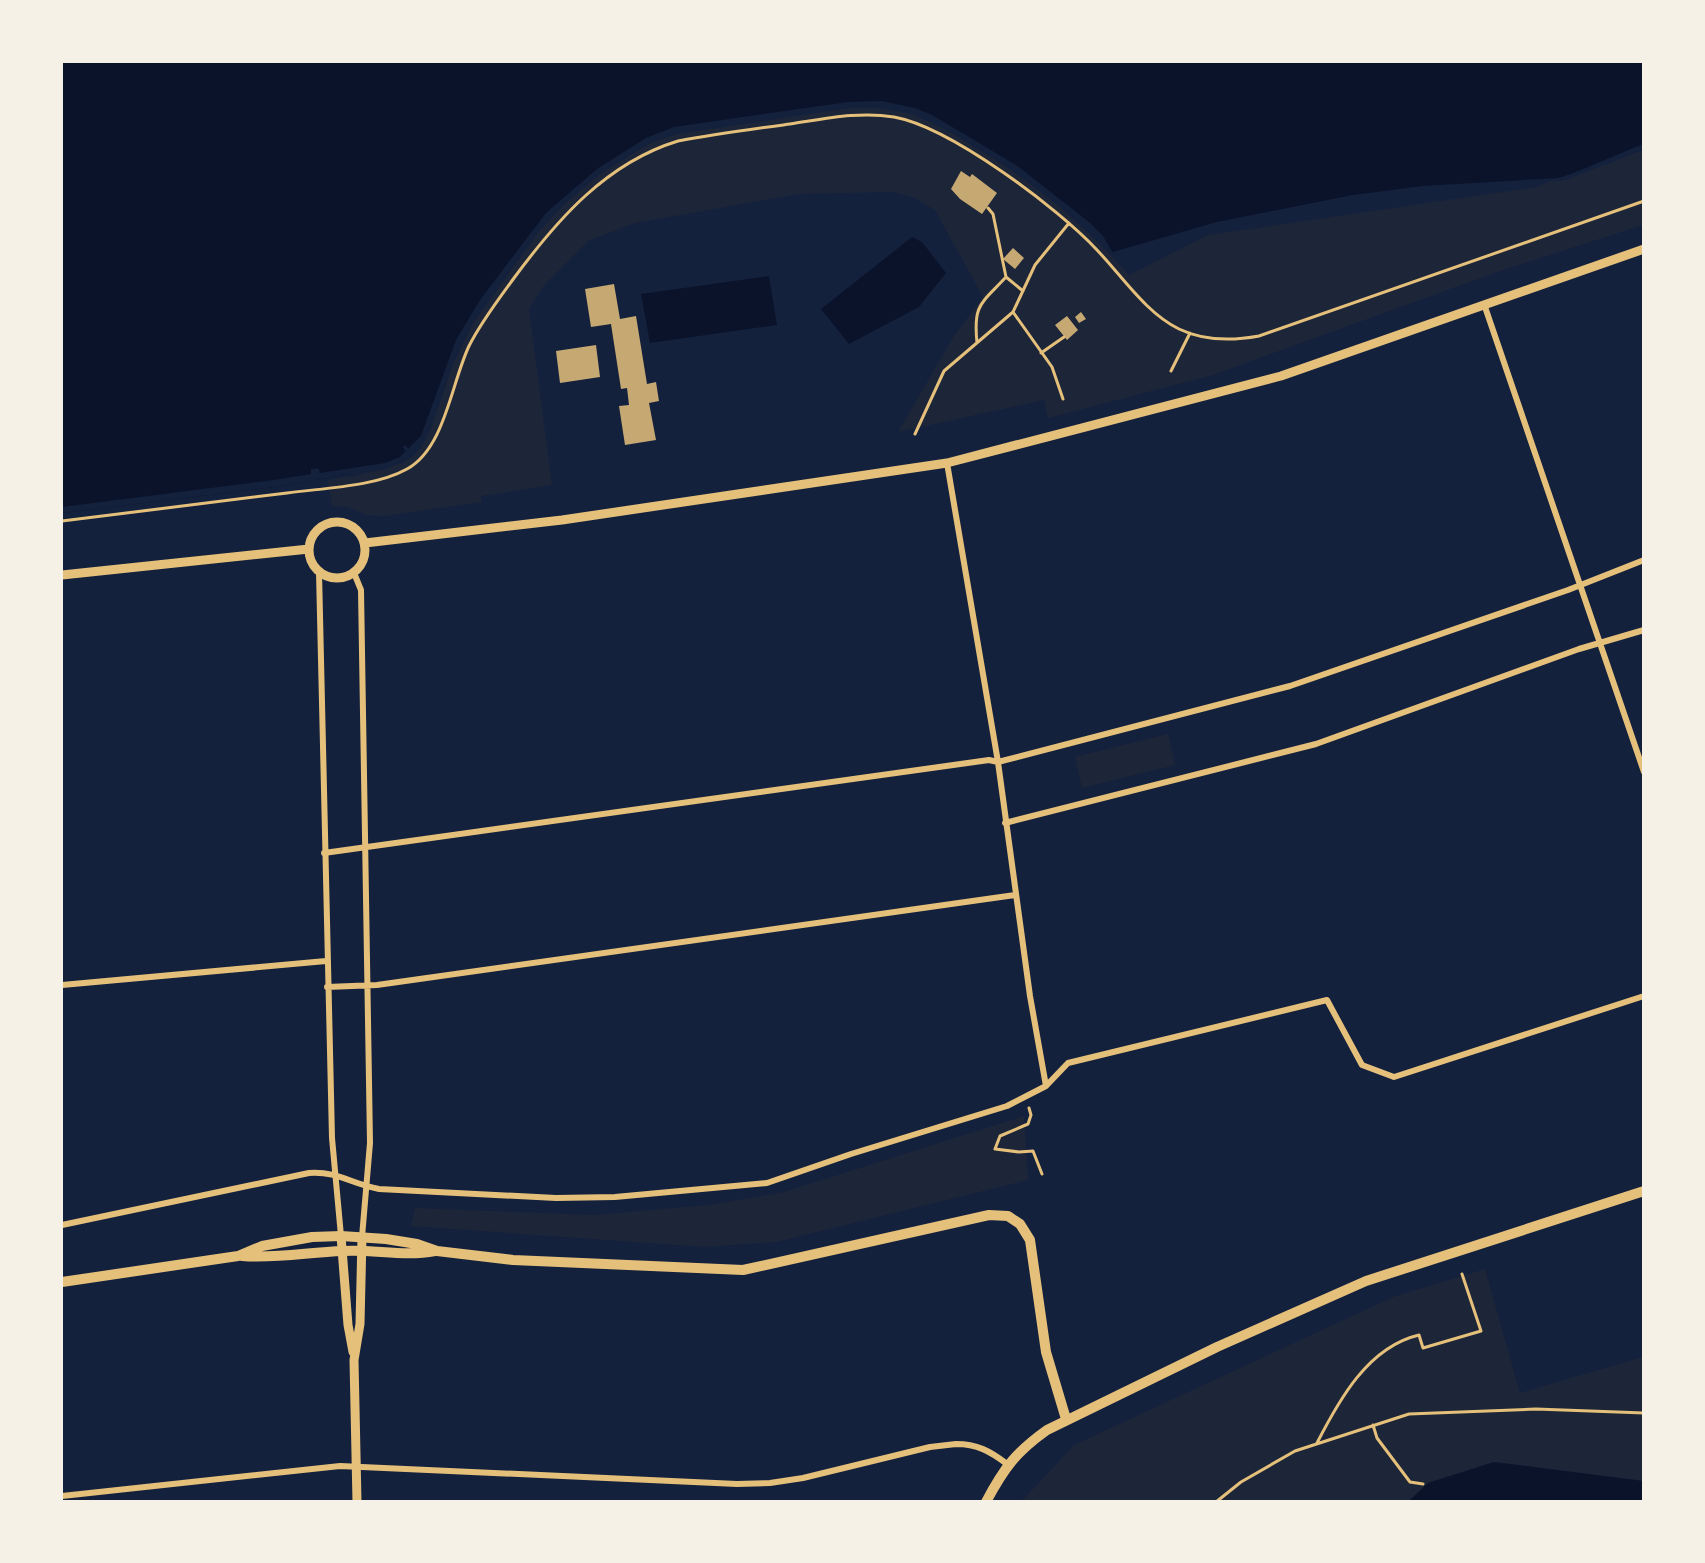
<svg xmlns="http://www.w3.org/2000/svg" width="1705" height="1563" viewBox="0 0 1705 1563" font-family="Lato,sans-serif">
	<rect width="100%" height="100%" fill="#14213d"/>
	<path fill="#1d2539" d="M848,108C870,107 891,107 912,114C934,121 954,134 973,146C1033,181 1083,223 1129,275L1208,235L1536,187L1643,144V225L1500,271L1213,375L1048,418L1044,400L898,432L954,336L983,297L935,210L915,198L893,192L799,194L635,223L588,241L545,284L529,309L552,485L481,496L482,502L384,516L366,515L348,507L332,506L328,480L386,469L411,458L419,449L431,428L453,364L473,323L539,231L564,204L600,174L648,144L676,134Z
		M1168,734L1175,765L1082,788L1075,757Z
		M1024,1116L1028,1180L776,1242L705,1247L411,1226L415,1208L594,1215L708,1205L784,1192Z
		M1485,1269L1520,1393L1643,1357V1481L1494,1462L1428,1483L1409,1501L1021,1502L1074,1445L1393,1297Z"/>
	<path fill="#0b132b" d="M62,62H1643V150L1559,178L1423,186L1353,195L1217,222L1113,252L1068,209L986,150L914,112L864,104L691,128L660,136L599,172L549,215L484,302L460,342L429,427L412,453L405,445L403,447L409,456L349,474L275,487L62,513Z
		M912,237L922,242L946,273L919,307L849,344L821,309Z
		M769,276L777,325L650,343L641,294Z
		M1494,1462L1643,1481V1501H1409L1428,1483Z"/>
	<path fill="#14213d" d="M881,101L915,108L932,115L1016,165L1089,222L1103,236L1114,255L1066,210L1012,170L958,136L913,114L880,108H848L676,134L648,144L600,174L564,204L539,231L473,323L453,364L426,439L419,449L403,463L350,477L349,474L275,487L62,513V507L274,480L311,474V469L318,468L320,473L385,463L400,457L421,436L456,340L480,300L546,213L597,169L646,138L674,127L848,102Z
		M1643,144V150L1568,179L1552,182Z"/>
	<path fill="#c6a872" d="M961,171L970,177L972,174L997,193L982,214L960,199L951,189Z
		M1013,248L1024,258L1015,269L1003,259Z
		M614,284L620,319L636,316L647,384L656,382L659,401L649,403L656,440L625,445L619,406L629,405L627,388L621,389L611,324L591,327L585,289Z
		M1081,312L1086,319L1079,323L1075,317Z
		M1067,316L1078,330L1067,340L1055,325Z
		M596,345L600,377L560,383L556,351Z"/>
	<g fill="none" stroke-linecap="round" stroke-linejoin="round">
		<path stroke="#e5c07b" stroke-width="3" d="M1006,277L1023,291
			M977,343C973,304 981,304 1006,277L993,214L988,208
			M1041,353L1064,337
			M1171,371L1190,333
			M1063,399L1052,367L1013,312L1035,265L1069,223
			M915,434L944,371L1013,312
			M62,521C137,511 212,502 287,493C322,488 375,487 407,469C445,448 451,384 469,346C481,322 498,300 514,278C557,220 606,163 678,141C715,134 753,129 790,124C824,119 859,111 894,117C950,127 1058,208 1097,250C1122,276 1146,313 1179,329C1204,341 1232,341 1259,336L1644,201
			M1029,1108L1031,1115L1028,1124L1000,1136L995,1149L1019,1152L1033,1151L1042,1174
			M1373,1425L1377,1438L1410,1482L1423,1484
			M1317,1443C1339,1400 1368,1347 1419,1335L1423,1348L1481,1331L1462,1274
			M1216,1502L1241,1482L1295,1451L1409,1414L1536,1409L1644,1413"/>
		<path stroke="#e5c07b" stroke-width="6" d="M1484,304L1644,772
			M947,463L998,762L1030,996L1046,1086
			M319,572L332,1138L341,1236
			M354,573L361,590L370,1143L362,1237
			M1005,823L1316,744L1579,649L1644,630
			M324,853L989,760L998,762L1290,686L1568,590L1644,560
			M62,985L326,961
			M327,987L377,985L1015,895
			M62,1225L309,1173C338,1171 351,1184 379,1189L556,1198L615,1197L767,1183L851,1154L1007,1106L1046,1086L1068,1063L1327,1000L1362,1065L1394,1077L1644,996
			M62,1496L340,1466L737,1484L770,1483L803,1478L930,1447L956,1444C977,1444 990,1451 1007,1464"/>
		<path stroke="#e5c07b" stroke-width="9" d="M309 550a28 28 0 1 1 56 0a28 28 0 1 1-56 0Z
			M365,543L562,520L947,463L1281,376L1644,249
			M62,575L309,549
			M341,1236L348,1325L353,1352
			M357,1502L354,1360L360,1324L362,1237"/>
		<path stroke="#e5c07b" stroke-width="10" d="M242,1256C276,1259 309,1252 343,1251C374,1249 404,1257 435,1251
			M62,1282L238,1256L262,1246L312,1237L341,1236L386,1239L417,1244L437,1251L513,1260L743,1270L989,1215L1008,1216L1020,1224L1030,1240L1046,1352L1066,1419
			M986,1502C1004,1468 1016,1452 1047,1430L1217,1347L1366,1281L1644,1191"/>
	</g>
	<rect width="1705" height="1563" fill="none" stroke="#f6f1e7" stroke-width="126"/>
</svg>
